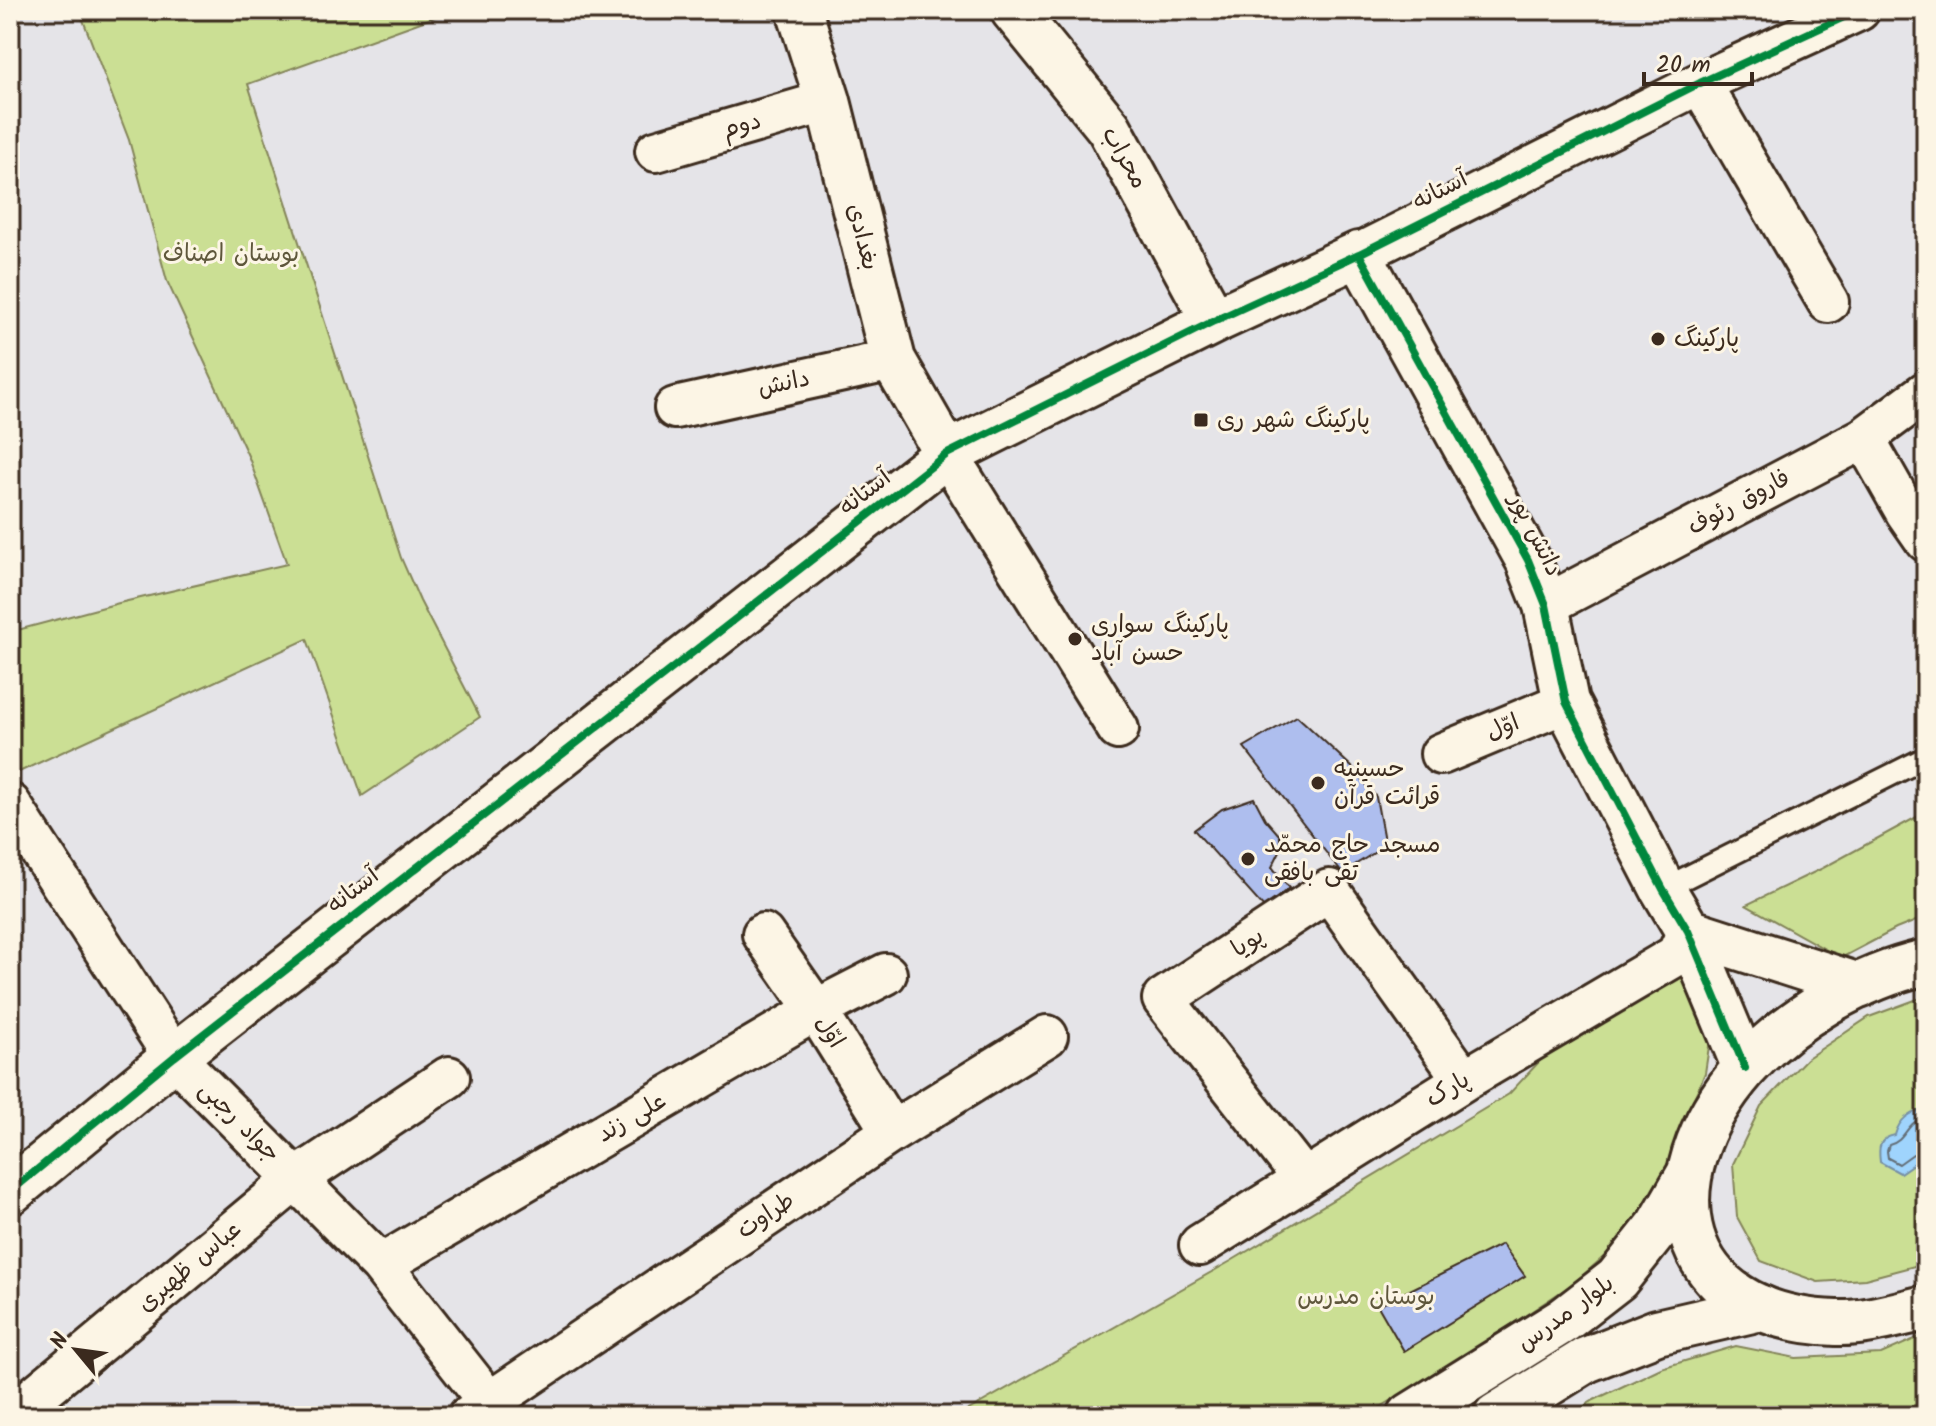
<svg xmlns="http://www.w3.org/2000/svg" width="1936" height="1426" viewBox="0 0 1936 1426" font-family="Kalam,'Playpen Sans Arabic',sans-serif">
	<rect width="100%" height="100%" fill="#e5e4e8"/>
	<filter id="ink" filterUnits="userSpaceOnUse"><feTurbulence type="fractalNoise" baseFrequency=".0125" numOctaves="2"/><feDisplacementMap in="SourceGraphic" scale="16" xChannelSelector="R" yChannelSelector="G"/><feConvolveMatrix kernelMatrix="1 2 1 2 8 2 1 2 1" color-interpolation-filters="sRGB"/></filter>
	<g filter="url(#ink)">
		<path fill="#cbdf94" stroke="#838459" stroke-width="2" d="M86,10H454L248,84L401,558L420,601L480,717L362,796L307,639L19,772L10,725V632L119,603L287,564L249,458L167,281L129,140L80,12Z
			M1926,812V917L1896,929L1841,958L1746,905L1823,868Z
			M1683,962L1711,1033L1705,1073L1681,1128L1664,1178L1633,1231L1574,1283L1475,1349L1366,1416H958L1231,1261L1509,1094L1551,1049Z
			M1926,996V1263L1865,1279L1818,1282L1761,1261L1737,1217L1733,1164L1761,1106L1806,1059L1869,1017Z
			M1926,1334V1416H1568L1594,1400L1661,1368L1736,1346L1796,1358L1881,1354Z"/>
		<path fill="#9fd4fd" stroke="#7790a4" stroke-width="2" d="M1926,1110V1162H1916L1900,1173L1880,1162C1878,1147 1879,1138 1895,1135C1899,1120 1910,1111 1926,1110Z"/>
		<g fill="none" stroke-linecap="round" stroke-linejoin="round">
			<path stroke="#636e77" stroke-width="2" d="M1926,1118C1906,1120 1907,1141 1889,1145L1887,1151L1888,1158L1899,1164L1913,1154L1926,1155"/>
		</g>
		<path fill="#aebeee" stroke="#3b2a1e" stroke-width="2" d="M1297,716L1354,769L1376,797L1385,846L1342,873L1244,747Z
			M1254,798L1265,819L1280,836V851L1272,867L1289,888L1264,908L1194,830L1222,809Z
			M1502,1244L1525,1276L1404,1351L1378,1306Z"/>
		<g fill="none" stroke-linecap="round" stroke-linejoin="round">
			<g stroke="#3b2a1e" stroke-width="26">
				<path id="service" d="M1663,889L1925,758"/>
			</g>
			<g stroke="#3b2a1e" stroke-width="46">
				<path id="minor" d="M1700,83L1828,302
					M656,151L828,101
					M1359,254L1700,83L1859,10
					M675,408L893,360
					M1864,438L1906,512L1926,541
					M947,454L1118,729
					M1546,605L1864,438L1926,392
					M1441,754L1566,702
					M10,804L174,1057L381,1265L500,1416
					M763,934L816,1010L892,1132
					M1304,1179L1163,999L1329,890L1464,1080
					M1200,1245L1464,1080L1677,955L1688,931
					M381,1265L816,1010L886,974
					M11,1416L296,1179L449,1077
					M469,1416L892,1132L1047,1036"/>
			</g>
			<g stroke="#3b2a1e" stroke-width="50">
				<path id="tertiary" d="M799,10L828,101L893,360L947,454
					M1013,10L1109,128L1214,321
					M1688,931L1859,986
					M1926,962C1860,977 1790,1018 1745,1068C1647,1180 1671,1317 1836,1323C1866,1324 1898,1314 1926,1308
					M10,1192L174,1057L947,454L1214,321L1359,254L1528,560L1546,605L1566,702L1663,889L1688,931L1745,1068"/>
			</g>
			<g stroke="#3b2a1e" stroke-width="50">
				<path id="secondary" d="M1410,1416L1564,1320L1617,1279L1659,1226L1688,1176
					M1496,1416L1586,1360L1657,1332L1761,1308"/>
			</g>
			<use href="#service" stroke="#fcf5e5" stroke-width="20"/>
			<use href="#minor" stroke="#fcf5e5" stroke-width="40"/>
			<use href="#tertiary" stroke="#fcf5e5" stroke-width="44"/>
			<use href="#secondary" stroke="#fcf5e5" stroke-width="44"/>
			<g stroke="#fcf5e5" stroke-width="13">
				<path id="cycleway" d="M1359,254L1528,560L1546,605L1566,702L1663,889L1688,931L1745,1068
					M10,1192L174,1057L947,454L1214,321L1359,254L1700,83L1859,10"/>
			</g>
			<use href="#cycleway" stroke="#00873e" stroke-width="8"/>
		</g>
	</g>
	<g fill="#3b2a1e" stroke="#fcf5e5" stroke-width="3">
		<circle cx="1658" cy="339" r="8"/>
		<rect x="1193" y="412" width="16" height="16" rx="4"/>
		<circle cx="1075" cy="639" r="8"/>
		<circle cx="1318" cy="783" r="8"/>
		<circle cx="1248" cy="859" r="8"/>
	</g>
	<g text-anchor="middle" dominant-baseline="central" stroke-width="6" stroke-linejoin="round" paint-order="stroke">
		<g font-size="24" fill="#3b2a1e" stroke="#fcf5e5">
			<text transform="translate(742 126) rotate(-16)">دوم</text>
			<text transform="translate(1124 158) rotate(60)">محراب</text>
			<text transform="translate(1440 191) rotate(-27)">آستانه</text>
			<text transform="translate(862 237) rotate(76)">بغدادی</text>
			<text transform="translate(784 384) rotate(-12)">دانش</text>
			<text transform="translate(865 493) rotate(-38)">آستانه</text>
			<text transform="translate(1739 503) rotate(-28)">فاروق رئوف</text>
			<text transform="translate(1535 535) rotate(63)">دانش پور</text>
			<text transform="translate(1503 728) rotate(-22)">اوّل</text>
			<text transform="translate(353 891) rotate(-38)">آستانه</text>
			<text transform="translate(1248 943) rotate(-33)">پویا</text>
			<text transform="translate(829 1032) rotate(58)">اوّل</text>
			<text transform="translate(1448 1090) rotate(-31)">پارک</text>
			<text transform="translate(632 1118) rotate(-30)">علی زند</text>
			<text transform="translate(239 1122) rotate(45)">جواد رجبی</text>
			<text transform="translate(766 1216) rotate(-34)">طراوت</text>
			<text transform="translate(190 1267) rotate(-40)">عباس ظهیری</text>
			<text transform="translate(1566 1314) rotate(-36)">بلوار مدرس</text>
		</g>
		<g font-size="24" fill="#5f573c" stroke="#fcf5e5">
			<text x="231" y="254">بوستان اصناف</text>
			<text x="1366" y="1297">بوستان مدرس</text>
		</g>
		<g font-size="24" fill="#3b2a1e" stroke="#fcf5e5" text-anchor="start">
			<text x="1674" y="339">پارکینگ</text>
			<text x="1217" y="420">پارکینگ شهر ری</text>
			<text x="1091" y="625">پارکینگ سواری<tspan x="1091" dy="28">حسن آباد</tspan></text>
			<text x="1334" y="769">حسینیه<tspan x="1334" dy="28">قرائت قرآن</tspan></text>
			<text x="1264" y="845">مسجد حاج محمّد<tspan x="1264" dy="28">تقی بافقی</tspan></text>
		</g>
	</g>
	<rect width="1936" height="1426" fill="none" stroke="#fcf5e5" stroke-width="40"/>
	<rect x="20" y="20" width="1896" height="1386" fill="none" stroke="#3b2a1e" stroke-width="3" filter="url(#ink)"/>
	<g transform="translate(76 1350) rotate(299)" stroke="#fcf5e5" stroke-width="6" paint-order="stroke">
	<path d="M0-6L14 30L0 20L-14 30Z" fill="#3b2a1e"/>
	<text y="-12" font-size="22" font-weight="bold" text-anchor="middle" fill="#3b2a1e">N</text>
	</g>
	<path d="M1644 72v12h108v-12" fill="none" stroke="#3b2a1e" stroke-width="4"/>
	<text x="1656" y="72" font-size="24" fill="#3b2a1e" stroke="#fcf5e5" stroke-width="6" paint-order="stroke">20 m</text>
</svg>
